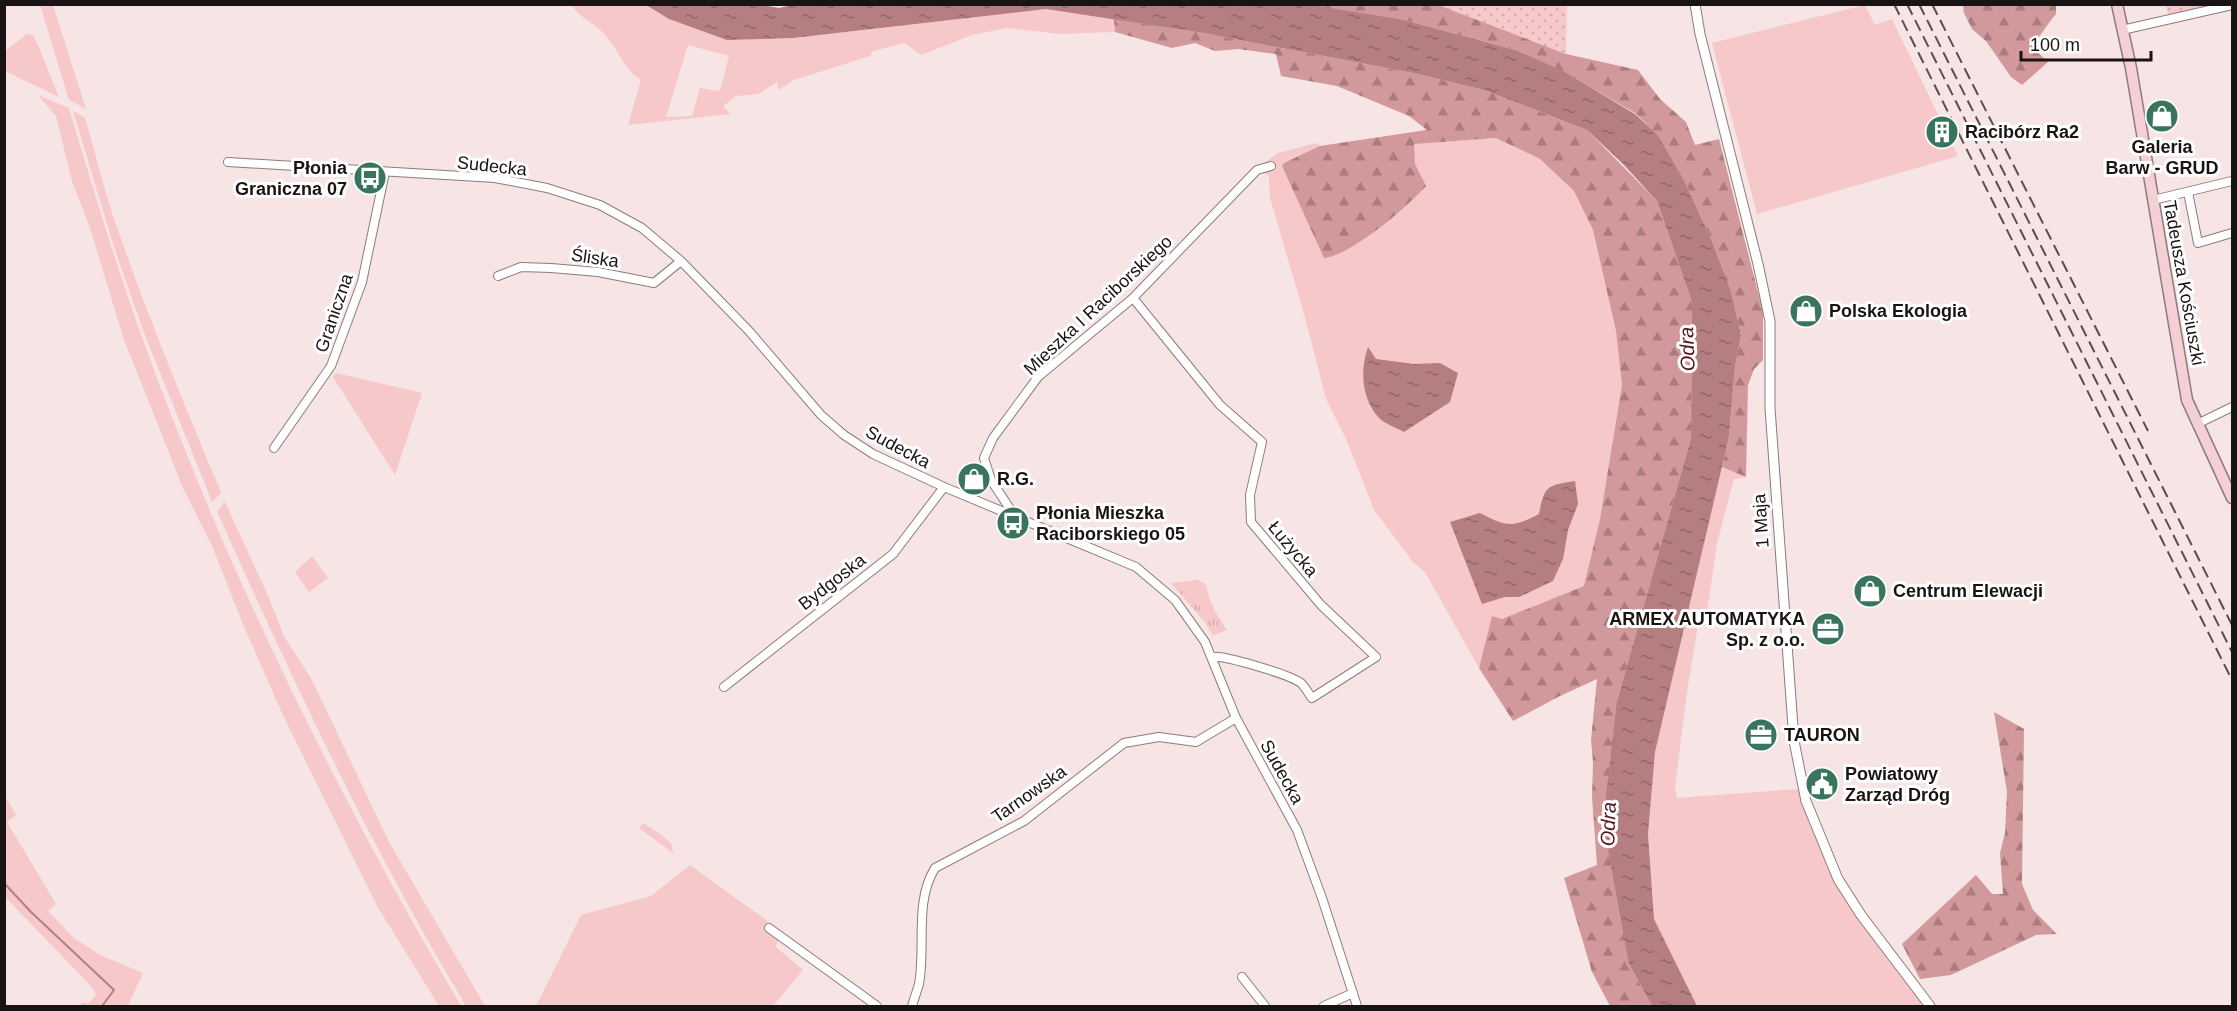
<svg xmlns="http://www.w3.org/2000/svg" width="2237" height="1011" viewBox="0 0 2237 1011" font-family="Helvetica,sans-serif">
	<defs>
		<pattern id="forest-firs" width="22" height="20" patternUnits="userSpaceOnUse" patternTransform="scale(1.5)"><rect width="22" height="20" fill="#d2999c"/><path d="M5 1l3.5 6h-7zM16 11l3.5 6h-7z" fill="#aa7c7e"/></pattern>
		<pattern id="park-tufts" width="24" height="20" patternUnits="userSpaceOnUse" patternTransform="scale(1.5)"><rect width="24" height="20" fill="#f6c8c9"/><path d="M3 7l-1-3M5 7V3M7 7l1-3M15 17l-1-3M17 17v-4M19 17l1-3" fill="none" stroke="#d2abac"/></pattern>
		<pattern id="garden-dots" width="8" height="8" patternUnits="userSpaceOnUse" patternTransform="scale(1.5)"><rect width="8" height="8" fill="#f6c8c9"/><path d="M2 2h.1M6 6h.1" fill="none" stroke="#d2abac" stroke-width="1.8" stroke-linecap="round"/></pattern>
		<pattern id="water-ripples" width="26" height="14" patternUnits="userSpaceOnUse" patternTransform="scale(1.5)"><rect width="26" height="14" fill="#b57e80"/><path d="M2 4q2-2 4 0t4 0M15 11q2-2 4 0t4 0" fill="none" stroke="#926668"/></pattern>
	</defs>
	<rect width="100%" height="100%" fill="#f7e4e5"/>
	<path fill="#f6c8c9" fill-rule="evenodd" d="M40,5H53L86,109L69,100Z
		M571,5H646L669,19L728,40L793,38L1046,9L1114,19L1115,32L1060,34L1007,28L972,35L921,55L905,43L873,51L870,56L794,80L778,90L777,82L758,94L736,96L723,106L730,114L628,125L641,80C624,70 619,50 606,36C594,22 582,20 571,5ZM688,45L729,56L720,91L700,88L692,116L666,117Z
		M1865,5L1875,25L1892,19L1958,156L1757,214L1712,43Z
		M27,34L34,36L59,97L5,71V51Z
		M38,95L69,108C91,182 113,256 139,329C223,564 335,792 461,1006H439L377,906L281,711L242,622L213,548L182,486L123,337L90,228L72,181L56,116Z
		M73,111L85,118C95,151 103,186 114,219C145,309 181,397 218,485L221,493L212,502L143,330L115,250Z
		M1427,130L1452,141L1496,138L1540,159L1574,191L1593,230L1616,331L1622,385L1600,519L1584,587L1502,619L1492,616L1479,668L1425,572L1413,562L1374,510L1347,441L1326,399L1306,321L1270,198L1269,176L1257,168L1278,153L1316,143L1321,146Z
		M336,373L422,393L395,475L333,377Z
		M1722,467L1746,477L1734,479L1717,543L1705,625H1698L1687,692L1675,787L1677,798L1798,789L1834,882L1854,913L1925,1006H1696L1654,919L1648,834L1655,752Z
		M225,502L269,598L285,638L312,680L389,842L485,1006H466C371,847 292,680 217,511Z
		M312,556L328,578L309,592L295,572Z
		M5,796L16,815L7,822L56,904L48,911L74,938L100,955L143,973L128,1006H78L83,1002L88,1004L96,995L91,986L5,897Z
		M643,823L662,835L672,845L673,853L639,828Z
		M690,865L784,933L775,946L803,970L773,1006H536L581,915L651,896Z"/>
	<path fill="url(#forest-firs)" d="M1307,5H1439L1566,54L1638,70L1660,99L1686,122L1695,145L1719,139L1763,312V360L1754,369L1748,385L1746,477L1722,467L1729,437L1735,367L1741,335L1731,291L1712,241L1684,180L1658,135L1635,113L1562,71L1516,50L1400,19Z
		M1963,5H2056V14C2047,24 2042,35 2032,44L2034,49L2048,62L2022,85L2011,77L1986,41L1972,29L1964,13Z
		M1114,19L1203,33L1413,73L1484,90L1587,130L1657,201L1692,302L1691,438L1617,701L1629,964L1652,1006H1610L1592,972L1564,878L1597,865L1592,797L1593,762L1591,740L1597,679L1558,697L1513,721L1479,668L1492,616L1502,619L1584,586L1600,519L1622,385L1616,331L1593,230L1574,191L1540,159L1496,138L1414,144L1415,164L1426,186C1407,207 1352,255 1324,258L1282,166L1284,163L1320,146L1427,130L1409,116L1337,86L1281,76L1276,54L1238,49L1215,51L1195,43L1172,48L1115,32Z
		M1994,712L2024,729L2022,884L2033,910L2057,934L2036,935L1951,975L1920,979L1902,944L1976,875L1992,894H2003L2000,853L2005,833L2007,792Z"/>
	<path fill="url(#park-tufts)" d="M1197,580L1206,584C1210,605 1216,613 1227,630L1213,636L1204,621L1171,583Z"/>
	<path fill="url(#garden-dots)" d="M2166,4L2215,5L2168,16Z
		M1439,5H1567L1566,54Z"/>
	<path fill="url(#water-ripples)" d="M762,5L779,8L796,4H1305L1400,19L1516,50L1563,71L1635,114L1658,135L1684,180L1712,241L1731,291L1741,335L1735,367L1729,437L1655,752L1648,834L1654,919L1697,1006H1652L1629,964L1603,822L1617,701L1691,438L1692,302L1657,201L1623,164L1587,130L1484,90L1413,73L1203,33L1046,9L793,38L727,40L669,19L646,5Z
		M1368,347L1376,359L1414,364L1440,363L1458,373L1450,402L1404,432C1397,428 1385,424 1379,418C1361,398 1360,370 1368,347Z
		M1575,481L1578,504L1568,530L1563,559L1553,581L1519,597H1505L1482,604L1450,522L1480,513C1507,527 1512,528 1539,514C1545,485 1546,486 1575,481Z"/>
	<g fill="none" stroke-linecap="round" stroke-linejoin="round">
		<path stroke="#b57e80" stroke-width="2" d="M4,883L31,912L114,990L102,1006"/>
		<g stroke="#8c7c7c" stroke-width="10">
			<path id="minor" d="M2122,30L2232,5
				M228,162L495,178L547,188L600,205L642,228L681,261L749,331L821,415L844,435L873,454L944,487L1136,567L1175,600L1205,642L1236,718L1297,830L1322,898L1357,1006
				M2188,192L2198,243L2232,233
				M2153,200L2232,181
				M498,276L521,267L551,268L598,272L654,283L681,261
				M1133,298L1220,405L1262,442L1250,495L1251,522L1321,605L1376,657L1312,698C1309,694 1305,687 1301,683C1291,675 1224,655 1212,657
				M2197,424L2232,407
				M274,448L331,366L362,282L385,172
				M1016,518L991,480L984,458L993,438L1038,377L1133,298L1257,170L1271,166
				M724,687L893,554L944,487
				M769,928L877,1006
				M1242,977L1265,1006
				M912,1006C914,999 917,991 919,984C926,946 914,902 935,868L1024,821L1124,743L1159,737L1196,742L1236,718
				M1324,1006L1353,993"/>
		</g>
		<g stroke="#8c7c7c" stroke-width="11">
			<path id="tertiary" d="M1695,4L1700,34L1758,264L1770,321V408L1794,741L1806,801L1838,879L1861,915L1930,1006"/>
		</g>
		<g stroke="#8c7c7c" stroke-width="13">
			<path id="secondary" d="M2117,4L2131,68L2187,400L2232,498"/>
		</g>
		<use href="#minor" stroke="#fff" stroke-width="8"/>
		<use href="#tertiary" stroke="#fff" stroke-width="9"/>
		<use href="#secondary" stroke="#f4cfd3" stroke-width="10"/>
		<path stroke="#594f4f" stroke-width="2" stroke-dasharray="12 6" stroke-linecap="butt" d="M1894,4L2232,680
			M1907,4L2232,652
			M1919,4L2232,625
			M1932,4L2148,431"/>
	</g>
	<defs>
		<g id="shop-disc" transform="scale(1.725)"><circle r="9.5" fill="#39745e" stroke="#fff"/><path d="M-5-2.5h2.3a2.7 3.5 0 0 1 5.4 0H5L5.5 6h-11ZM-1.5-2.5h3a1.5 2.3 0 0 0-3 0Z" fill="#fff"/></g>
		<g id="building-disc" transform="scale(1.725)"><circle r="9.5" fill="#39745e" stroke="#fff"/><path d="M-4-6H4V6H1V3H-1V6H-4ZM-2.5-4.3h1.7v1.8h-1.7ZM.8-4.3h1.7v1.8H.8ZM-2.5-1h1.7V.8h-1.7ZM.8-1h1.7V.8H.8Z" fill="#fff"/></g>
		<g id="bus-disc" transform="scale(1.725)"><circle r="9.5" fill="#39745e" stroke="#fff"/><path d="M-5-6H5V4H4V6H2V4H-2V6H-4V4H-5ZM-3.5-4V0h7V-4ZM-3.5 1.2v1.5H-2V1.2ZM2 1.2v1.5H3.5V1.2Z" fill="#fff"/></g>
		<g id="office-disc" transform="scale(1.725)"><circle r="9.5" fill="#39745e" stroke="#fff"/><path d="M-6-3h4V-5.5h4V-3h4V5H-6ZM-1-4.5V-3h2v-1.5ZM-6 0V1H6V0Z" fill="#fff"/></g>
		<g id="civic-disc" transform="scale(1.725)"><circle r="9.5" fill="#39745e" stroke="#fff"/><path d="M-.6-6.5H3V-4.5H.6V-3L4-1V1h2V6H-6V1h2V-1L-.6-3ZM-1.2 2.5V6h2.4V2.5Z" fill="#fff"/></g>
	</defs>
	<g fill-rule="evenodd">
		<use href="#shop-disc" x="2162" y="116"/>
		<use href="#building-disc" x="1942" y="132"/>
		<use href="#bus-disc" x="370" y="178"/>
		<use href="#shop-disc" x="1806" y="311"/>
		<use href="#shop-disc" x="974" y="479"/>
		<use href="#bus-disc" x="1013" y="523"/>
		<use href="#shop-disc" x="1870" y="591"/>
		<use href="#office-disc" x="1828" y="629"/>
		<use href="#office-disc" x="1761" y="735"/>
		<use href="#civic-disc" x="1822" y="784"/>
	</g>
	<g text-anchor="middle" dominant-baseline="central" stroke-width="6" stroke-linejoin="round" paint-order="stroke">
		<g font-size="18" font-weight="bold" fill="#1a1313" stroke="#fff" text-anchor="start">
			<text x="1965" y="132">Racibórz Ra2</text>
			<text x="2162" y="147" text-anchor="middle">Galeria<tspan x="2162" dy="21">Barw - GRUD</tspan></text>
			<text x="347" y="168" text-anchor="end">Płonia<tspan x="347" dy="21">Graniczna 07</tspan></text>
			<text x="1829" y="311">Polska Ekologia</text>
			<text x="997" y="479">R.G.</text>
			<text x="1036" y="513">Płonia Mieszka<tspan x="1036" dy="21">Raciborskiego 05</tspan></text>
			<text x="1893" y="591">Centrum Elewacji</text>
			<text x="1805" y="619" text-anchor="end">ARMEX AUTOMATYKA<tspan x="1805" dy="21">Sp. z o.o.</tspan></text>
			<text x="1784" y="735">TAURON</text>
			<text x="1845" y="774">Powiatowy<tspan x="1845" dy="21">Zarząd Dróg</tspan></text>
		</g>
		<g font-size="18" fill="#1a1313" stroke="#fff">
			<text transform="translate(492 166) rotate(6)">Sudecka</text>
			<text transform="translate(595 258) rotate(8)">Śliska</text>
			<text transform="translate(2184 283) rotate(80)">Tadeusza Kościuszki</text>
			<text transform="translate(1098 305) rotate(-43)">Mieszka I Raciborskiego</text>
			<text transform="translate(334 313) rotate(-71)">Graniczna</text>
			<text transform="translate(898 447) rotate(28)">Sudecka</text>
			<text transform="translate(1761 521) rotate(-94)">1 Maja</text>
			<text transform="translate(1293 549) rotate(50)">Łużycka</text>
			<text transform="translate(832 582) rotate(-38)">Bydgoska</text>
			<text transform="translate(1282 772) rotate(61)">Sudecka</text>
			<text transform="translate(1029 794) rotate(-35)">Tarnowska</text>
		</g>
		<g font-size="20" font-style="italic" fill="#56121d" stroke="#fff">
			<text transform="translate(1687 349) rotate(-92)">Odra</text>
			<text transform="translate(1608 824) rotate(-88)">Odra</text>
		</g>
	</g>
	<rect width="2237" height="1011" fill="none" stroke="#1a1313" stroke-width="12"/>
	<path d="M2021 51v9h130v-9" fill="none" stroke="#1a1313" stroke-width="3"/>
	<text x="2030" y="51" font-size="18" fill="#1a1313" stroke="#ffffff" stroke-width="4.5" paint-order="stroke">100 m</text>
</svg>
